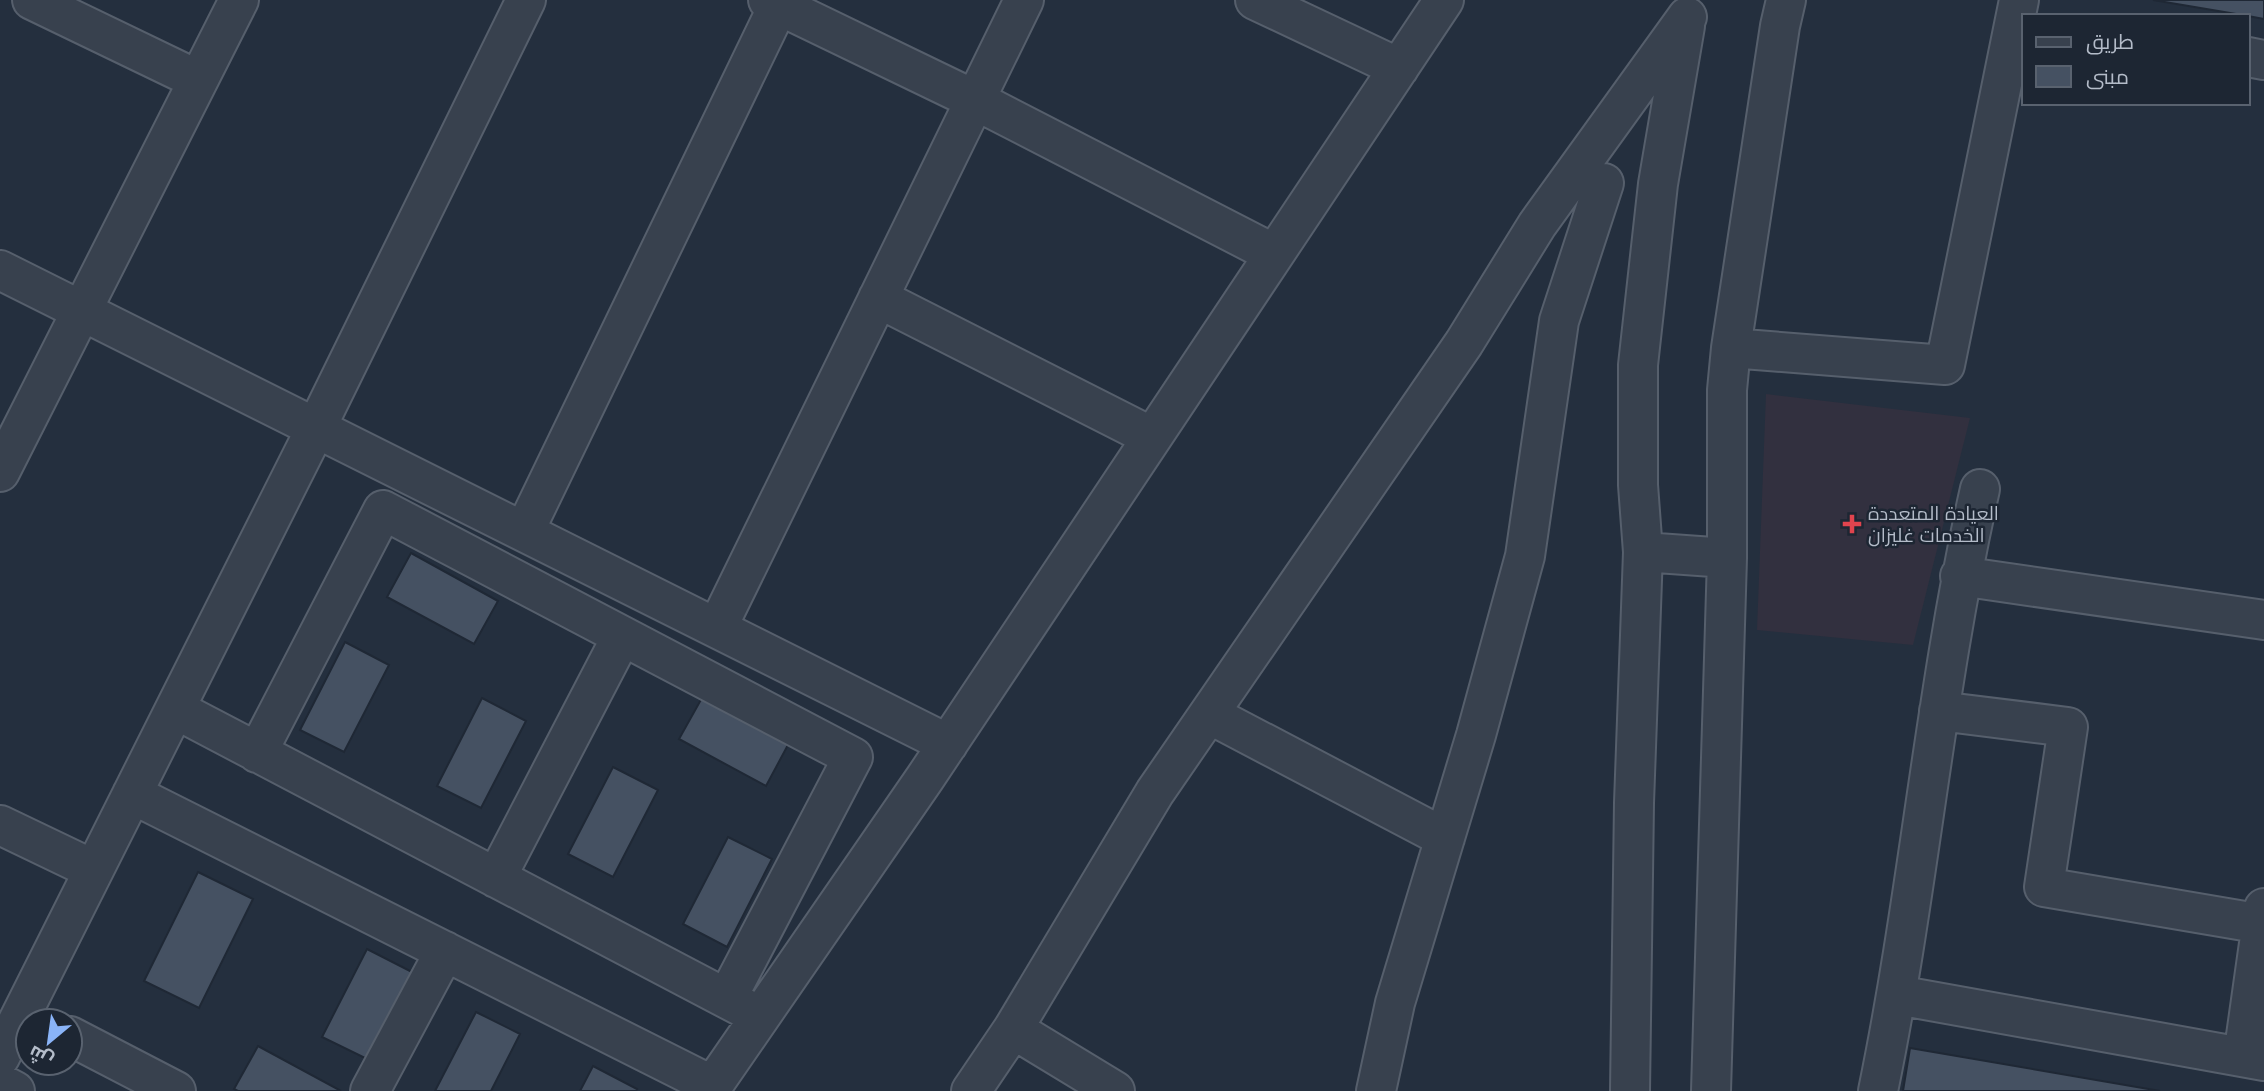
<svg xmlns="http://www.w3.org/2000/svg" width="2264" height="1091" viewBox="0 0 2264 1091" font-family="Jost,Cairo,sans-serif">
	<rect width="100%" height="100%" fill="#242f3e"/>
	<path fill="#32303f" d="M1766,394L1970,418L1913,645L1757,630Z"/>
	<path fill="#455162" stroke="#1f2835" stroke-width="2" d="M2153,0H2264V19L2248,16Z
		M411,553L498,601L474,644L387,597Z
		M345,642L389,665L344,752L300,730Z
		M703,696L789,743L766,786L679,739Z
		M482,698L526,721L481,808L437,786Z
		M613,767L658,790L613,877L568,854Z
		M728,837L772,859L727,947L683,924Z
		M198,872L253,899L199,1008L144,981Z
		M367,949L412,972L367,1059L322,1037Z
		M476,1012L520,1034L491,1091H435Z
		M258,1046L341,1091H238L234,1089Z
		M1910,1048L2160,1091H1903Z
		M593,1066L637,1089L636,1091H580Z"/>
	<g fill="none" stroke-linecap="round" stroke-linejoin="round">
		<g stroke="#565f6c" stroke-width="42">
			<path id="street" d="M32,0L198,80
				M768,0L975,100L1274,254
				M1255,0L1399,68
				M2248,57L2264,60
				M0,270L948,744
				M878,298L1152,437
				M1731,348L1945,365L2019,0
				M0,472L239,0
				M524,532L781,0
				M1643,552L1727,558
				M1960,576L2264,620
				M717,628L1024,0
				M175,709L750,1011
				M1939,711L2068,727L2044,887L2262,924
				M1209,714L1445,838
				M257,753L383,510L853,757L727,998
				M132,794L713,1086
				M0,825L94,870
				M496,878L622,636
				M1897,995L2264,1061
				M1013,1029L1115,1091
				M70,1036L176,1091
				M0,1057L316,428L526,0
				M2243,1057L2264,908
				M0,1083L15,1091
				M370,1091L445,951
				M709,1091L925,778L1444,0
				M971,1091L1013,1029L1155,792L1464,343L1537,225L1687,17
				M1376,1091L1395,1003L1476,735L1525,556L1559,321L1604,183
				M1630,1091L1634,803L1643,552L1638,485V365L1658,184L1685,26
				M1711,1091L1727,558V390L1731,348L1780,26L1786,0
				M1878,1091C1919,892 1935,688 1980,489"/>
		</g>
		<use href="#street" stroke="#38414e" stroke-width="38"/>
	</g>
	<path fill="#e0444e" stroke="#1d2633" stroke-width="2.5" d="M1848.5 513.5h7v7h7v7h-7v7h-7v-7h-7v-7h7z"/>
	<g text-anchor="middle" dominant-baseline="central" stroke-width="5" stroke-linejoin="round" paint-order="stroke">
		<g font-size="19" fill="#b4bcc9" stroke="#1d2633" text-anchor="start">
			<text x="1868" y="513">العيادة المتعددة<tspan x="1868" dy="22">الخدمات غليزان</tspan></text>
		</g>
	</g>
	<rect x="2022" y="14" width="228" height="91" fill="#1d2633" stroke="#59626f" stroke-width="2"/>
	<rect x="2036" y="37" width="35" height="10" fill="#38414e" stroke="#59626f" stroke-width="2"/>
	<text x="2086" y="49" font-size="21" fill="#b4bcc9">طريق</text>
	<rect x="2036" y="66" width="35" height="21" fill="#455162" stroke="#59626f" stroke-width="2"/>
	<text x="2086" y="84" font-size="21" fill="#b4bcc9">مبنى</text>
	<g transform="translate(49 1042) rotate(209)"><circle r="33" fill="#1d2633" stroke="#59626f" stroke-width="2"/>
	<path d="M0-5L12 26L0 18L-12 26Z" fill="#8ab4f8"/>
	<text y="-10" font-size="19" font-weight="bold" text-anchor="middle" fill="#b4bcc9">ش</text>
	</g>
</svg>
